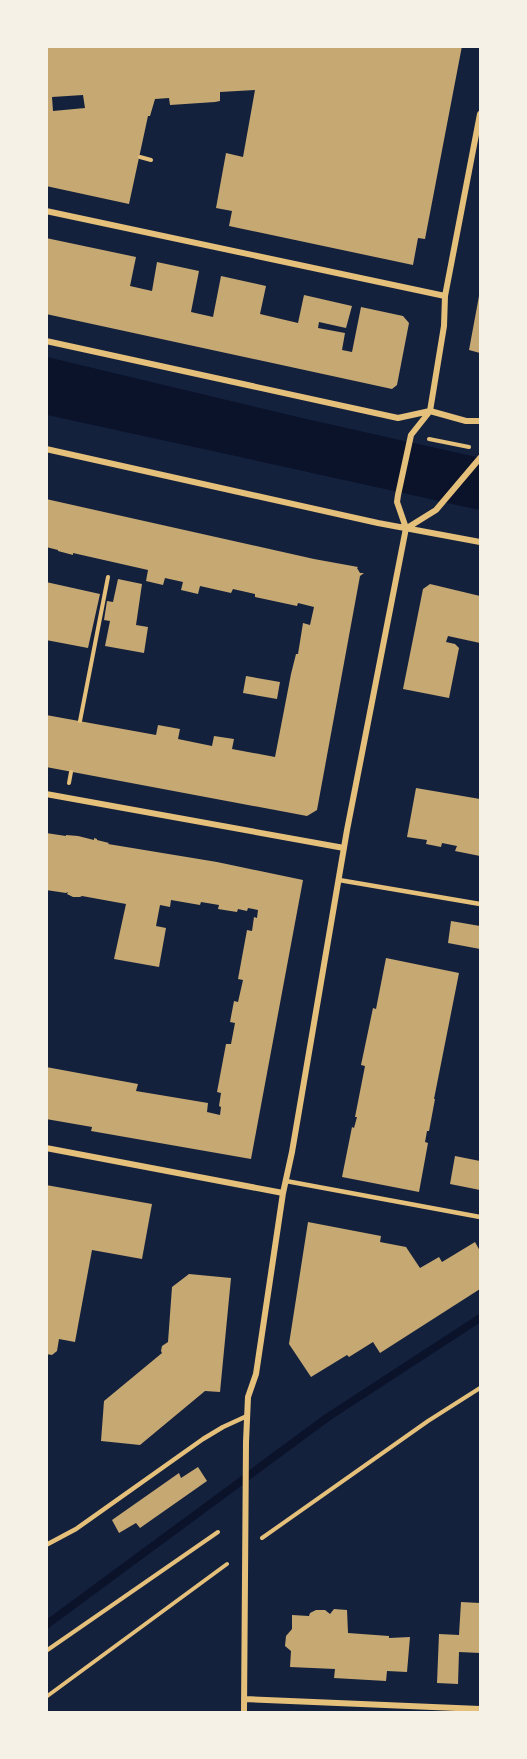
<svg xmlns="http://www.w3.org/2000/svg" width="527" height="1759" viewBox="0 0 527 1759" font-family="'Fira Sans Condensed',sans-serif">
	<rect width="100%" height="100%" fill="#14213d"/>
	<path fill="#0b132b" d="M47,357L386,438L377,487L47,415Z"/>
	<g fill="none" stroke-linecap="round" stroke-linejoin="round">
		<path stroke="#0b132b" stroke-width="8" d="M46,1625L328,1417L480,1318"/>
		<path stroke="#0b132b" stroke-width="51" d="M314,447L480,484"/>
	</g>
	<path fill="#c6a872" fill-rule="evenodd" d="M46,46H462L425,239L418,238L413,265L229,226L232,211L216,208L226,153L243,157L255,90L220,92V101L215,102L170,105L169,98L155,99L150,116H148L129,204L46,186ZM83,95L85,108L53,111L52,97Z
		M46,238L136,257L130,286L152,291L157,262L199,271L191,312L213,317L221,276L266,286L260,314L298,323L304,295L352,306L346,328L319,322L318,328L345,333L342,350L352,352L361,307L403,316L409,323L397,385L392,389L46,314Z
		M479,296H480V353L469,350Z
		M46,499L314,559L358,567L357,568L360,573H364L360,576L317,810L307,816L46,767V715L156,735L158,725L180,729L178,739L212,746L214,736L234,739L232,749L275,757L291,674L296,654H298L303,623L310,625L314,607L298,603L297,606L255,597V594L233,589L231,593L200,586L198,594L181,590L183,582L165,578L163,585L146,581L148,570L73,553V555L58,551V550L46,547Z
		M118,579L142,584L136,625L148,627L144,653L105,646L110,621L104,620L107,601L113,602Z
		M46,582L100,594L88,648L46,640Z
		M430,584L480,596V643L448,636L446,642L455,644L459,648L449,698L403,689L423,589Z
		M246,676L280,682L277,699L243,693Z
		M416,788L480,799V856L455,851L457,846L442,843L441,847L426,844L427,840L407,837Z
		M46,833L66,836V835L78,836L94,840V838L97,839V840L109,843L108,844L217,862L303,880L251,1159L91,1131L92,1127L46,1119V1067L138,1084L136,1091L208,1103L207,1112L220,1115L221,1107L219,1106L221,1093L217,1092L226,1044H231L235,1023L230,1022L234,1001L238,1002L243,980L238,979L247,930L252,931L254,917L257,918L258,910L248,908L247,911L238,909L237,912L218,909L219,905L201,902L200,905L171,900L170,907L160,905L156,926L166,928L159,967L114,959L126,904L82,896L80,897H73L67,894L68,892L66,893L46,890Z
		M451,921L480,926V949L448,943Z
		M386,958L459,973L434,1099H435L429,1131H427L425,1142L428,1143L419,1192L342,1177L352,1127L354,1128L357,1117H355L365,1066L361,1065L373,1008L376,1009Z
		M455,1156L480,1161V1190L450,1184Z
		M46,1185L152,1204L142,1259L92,1250L75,1342L59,1339L57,1351L52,1355L46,1354Z
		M308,1222L381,1236L380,1242L406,1247L420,1268L439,1257L442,1262L475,1242L480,1251V1289L380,1353L373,1342L349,1357L347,1355L311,1377L289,1344Z
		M189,1274L231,1278L220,1392L205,1391L140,1445L101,1441L104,1401L162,1353L161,1351L162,1346L168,1342L172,1287Z
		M198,1467L207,1481L140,1528L136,1523L119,1533L112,1520L179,1473L181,1478Z
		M461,1602L480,1603V1653L459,1652L458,1684L437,1683L439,1634L459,1635Z
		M334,1609L347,1610L348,1633L389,1636V1638L410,1637L407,1672L387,1671L386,1681L334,1678L335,1669L290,1667L291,1651L285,1646L286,1636L292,1629V1615L309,1616L310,1613L316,1610H325L330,1614Z"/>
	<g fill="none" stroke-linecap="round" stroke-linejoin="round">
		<path stroke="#e5c07b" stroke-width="4" d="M140,157L151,160
			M429,439L469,447
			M80,721L108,577
			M69,783L71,772
			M262,1538L428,1421L480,1388
			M46,1651L218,1532
			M46,1697L227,1564"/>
		<path stroke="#e5c07b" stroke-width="4.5" d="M339,880L480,904
			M286,1181L480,1217
			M46,1545L76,1529L203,1439L223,1427L247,1416"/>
		<path stroke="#e5c07b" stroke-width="6" d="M46,211L445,296
			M46,341L398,418L430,411L466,421H480
			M46,449L378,523L480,542
			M407,528L436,510L480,458
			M46,794L344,848
			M46,1148L283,1193
			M244,1699L480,1709
			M244,1712L246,1442L248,1397L256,1374L283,1193L292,1152L347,830L406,528L397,502L398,495L411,435L430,411L444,326L445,296L480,114"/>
	</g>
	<rect width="527" height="1759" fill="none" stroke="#f6f1e7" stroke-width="96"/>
</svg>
